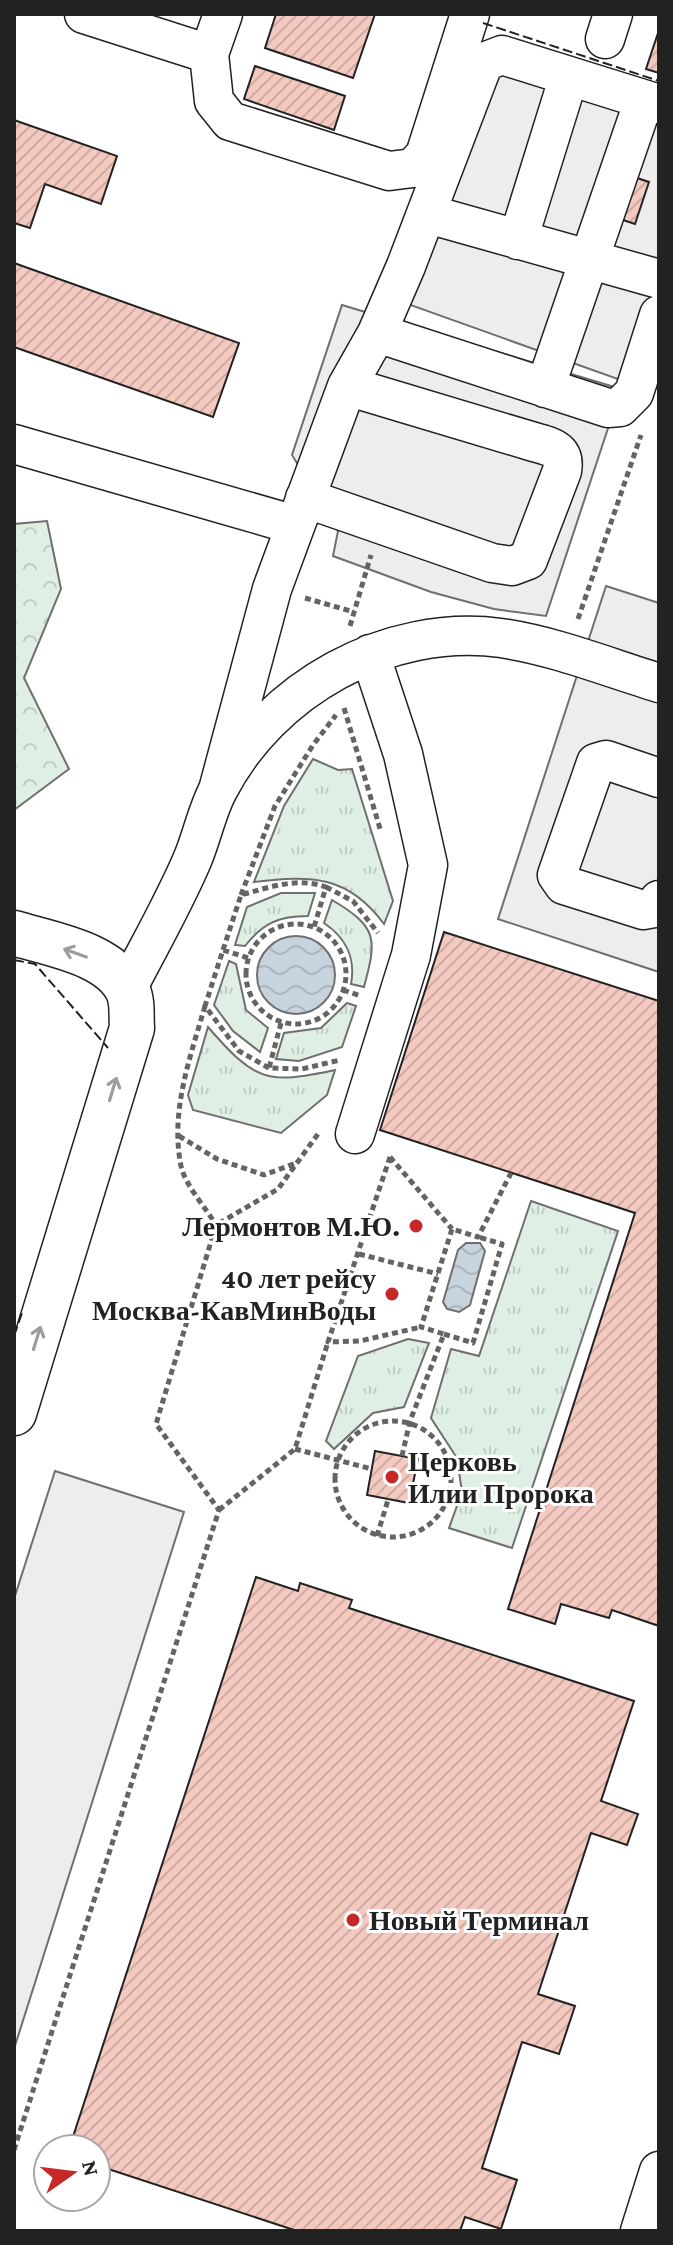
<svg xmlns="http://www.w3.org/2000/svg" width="673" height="2245" viewBox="0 0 673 2245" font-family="'Crimson Pro',serif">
	<defs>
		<pattern id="grass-tufts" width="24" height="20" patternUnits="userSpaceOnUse" patternTransform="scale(2)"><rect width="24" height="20" fill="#e0efe3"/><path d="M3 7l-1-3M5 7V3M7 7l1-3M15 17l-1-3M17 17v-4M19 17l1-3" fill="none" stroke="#c0cdc2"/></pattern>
		<pattern id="forest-crowns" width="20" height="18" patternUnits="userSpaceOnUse" patternTransform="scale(2)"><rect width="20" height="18" fill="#e0efe3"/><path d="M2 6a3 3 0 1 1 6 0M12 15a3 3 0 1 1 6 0" fill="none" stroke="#c0cdc2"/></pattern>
		<pattern id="water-waves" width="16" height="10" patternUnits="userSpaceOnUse" patternTransform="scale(2)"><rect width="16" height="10" fill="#c7d3dd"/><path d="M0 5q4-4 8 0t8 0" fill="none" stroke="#abb5bd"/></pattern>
		<pattern id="building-hatch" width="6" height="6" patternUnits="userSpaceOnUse" patternTransform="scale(2)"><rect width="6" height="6" fill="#f3c9c0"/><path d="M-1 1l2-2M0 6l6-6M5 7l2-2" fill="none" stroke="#d0aca5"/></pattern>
	</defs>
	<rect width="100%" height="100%" fill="#fff"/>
	<path fill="url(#grass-tufts)" stroke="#6f6f6f" stroke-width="2" d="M313,759L338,770L352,769L393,901L384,924C348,875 311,875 254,882L284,806Z
		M281,893H315L308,916C279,916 263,923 245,946L235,945L247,907Z
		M332,900C378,927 377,939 364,987L351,984C356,957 346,938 324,923Z
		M229,961L236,964L246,1010L268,1028L260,1052L233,1031L214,1005Z
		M347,1003L356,1006L342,1047L299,1061L276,1059L284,1033L321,1028Z
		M208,1027C255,1081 266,1085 335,1070L327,1095L281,1133L193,1110L188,1095Z
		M531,1201L618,1231L512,1548L449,1528L462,1492L457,1458L431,1418L451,1349L479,1356Z
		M408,1339L429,1343L404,1407L373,1413L334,1449L326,1441L358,1356Z"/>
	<path fill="url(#forest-crowns)" stroke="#6f6f6f" stroke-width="2" d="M47,521L61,589L24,678L69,769L14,810V524Z"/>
	<path fill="#ededed" stroke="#6f6f6f" stroke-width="2" d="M488,42L659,94V341L643,388L402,302Z
		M342,305L621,389L546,616L494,609L431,592L333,556L338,531L292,455Z
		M606,586L659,603V972L498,919Z
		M55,1471L184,1512L14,2049V1599Z"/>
	<path fill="url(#water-waves)" stroke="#6f6f6f" stroke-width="2" d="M257 975a39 39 0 1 1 78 0a39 39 0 1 1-78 0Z
		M466,1243H480L485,1251L470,1305L459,1312L447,1309L443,1302L458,1250Z"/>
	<path fill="url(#building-hatch)" stroke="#222" stroke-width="2" d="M276,14H375L353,78L265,48Z
		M659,30V73L646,69Z
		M255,66L345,96L334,130L244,99Z
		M14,120L117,156L101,204L45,184L30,228L14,223Z
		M628,175L649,182L635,224L614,217Z
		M14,263L239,343L213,417L14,347Z
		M444,932L659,1001V1626L612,1610L609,1618L561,1604L555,1624L508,1609L635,1213L380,1130Z
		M375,1451L418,1459L409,1503L367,1495Z
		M256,1577L298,1591L300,1583L352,1600L349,1608L634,1701L601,1801L638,1814L627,1845L591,1833L538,1994L575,2006L559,2054L522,2042L482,2168L517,2180L501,2229L465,2217L460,2231H297L96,2165V2149H69Z"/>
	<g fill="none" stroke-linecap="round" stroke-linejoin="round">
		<g stroke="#222" stroke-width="41">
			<path id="minor" d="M84,14L209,54L223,14
				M605,39L613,14
				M209,54L214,101L230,121L389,171L413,168L425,155L470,14
				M428,214L659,279
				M518,240L569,76
				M377,333L608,408L620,407L634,393L659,315
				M347,386L377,333L406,266L484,62L502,55L659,104
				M545,388L644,100
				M14,444L295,525
				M659,778L606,760L596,763L557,875L564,885L643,910L654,908L659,900
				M218,790L272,589L347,386L534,442C551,447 566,449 562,471L528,560L512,566L492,563L305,498
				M127,989C149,946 174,903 193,858C202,836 207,811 218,790C270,689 387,623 501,638C555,646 607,667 659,683
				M355,1134L411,955L428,865L403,754L370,654
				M640,2231L659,2171"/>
		</g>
		<g stroke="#222" stroke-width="47">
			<path id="major" d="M14,933C49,944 111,953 128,991C133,1002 131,1016 132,1028L14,1413"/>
		</g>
		<path stroke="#646464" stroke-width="5" stroke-dasharray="6 4" stroke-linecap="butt" d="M305,598L354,612
			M578,619L641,435
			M350,626L371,555
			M344,708L381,832
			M326,887L353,901L378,933
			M241,895L275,806L313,745L336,715
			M246 974a50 50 0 1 1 100 0a50 50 0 1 1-100 0Z
			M223,950L241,895C270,887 297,877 326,887L314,927
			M248,958L223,950L205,1006L239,1051L269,1068
			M343,990L361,996
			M205,1006C190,1058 170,1111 181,1166C185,1185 206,1208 216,1225
			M281,1023L269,1068L302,1069L340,1060
			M179,1136L217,1159L264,1175L296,1163
			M390,1157L328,1342L360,1341L421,1327
			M390,1157L452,1229
			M359,1254L438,1274
			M444,1334L473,1343L502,1244L478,1237
			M335 1479a58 58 0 1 1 116 0a58 58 0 1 1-116 0Z
			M295,1449L372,1469
			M402,1456L410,1421L444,1334L421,1327L452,1229L478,1237L511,1173
			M413,1485L449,1495
			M219,1510L295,1449L328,1342
			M377,1536L388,1500
			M14,2150L219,1510L156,1424L216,1225L278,1189L318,1134"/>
		<use href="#minor" stroke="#fff" stroke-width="38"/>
		<use href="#major" stroke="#fff" stroke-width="44"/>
		<path stroke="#222" stroke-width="2" stroke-dasharray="10 4" stroke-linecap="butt" d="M483,23L659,81
			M14,960L35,964L108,1048
			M14,1336L23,1310"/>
	</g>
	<defs><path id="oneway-shaft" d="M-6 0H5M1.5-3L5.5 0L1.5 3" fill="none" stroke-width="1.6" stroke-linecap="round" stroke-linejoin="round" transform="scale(2)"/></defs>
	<g stroke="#9c9c9c">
		<use href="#oneway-shaft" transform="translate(75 953) rotate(-160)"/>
		<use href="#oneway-shaft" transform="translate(113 1089) rotate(-73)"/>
		<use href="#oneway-shaft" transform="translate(37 1338) rotate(-73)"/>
	</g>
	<g fill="#c62828" stroke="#fff" stroke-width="3">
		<circle cx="416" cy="1226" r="8"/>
		<circle cx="392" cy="1294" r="8"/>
		<circle cx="392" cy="1477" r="8"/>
		<circle cx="353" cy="1920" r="8"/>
	</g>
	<g text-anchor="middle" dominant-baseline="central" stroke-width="6" stroke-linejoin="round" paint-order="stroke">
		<g font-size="28" font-weight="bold" fill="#222" stroke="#fff" text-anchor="end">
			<text x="400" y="1226">Лермонтов М.Ю.</text>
			<text x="376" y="1278">40 лет рейсу<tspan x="376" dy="32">Москва-КавМинВоды</tspan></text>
			<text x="408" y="1461" text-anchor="start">Церковь<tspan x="408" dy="32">Илии Пророка</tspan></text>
			<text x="369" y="1920" text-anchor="start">Новый Терминал</text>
		</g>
	</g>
	<rect width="673" height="2245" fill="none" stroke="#222222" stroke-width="32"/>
	<g transform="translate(72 2173) rotate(76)"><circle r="38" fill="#ffffff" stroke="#a7a7a7" stroke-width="2"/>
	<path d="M0-6L14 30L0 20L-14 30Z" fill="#c62828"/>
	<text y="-12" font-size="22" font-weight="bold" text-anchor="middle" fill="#222222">N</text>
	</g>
</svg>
